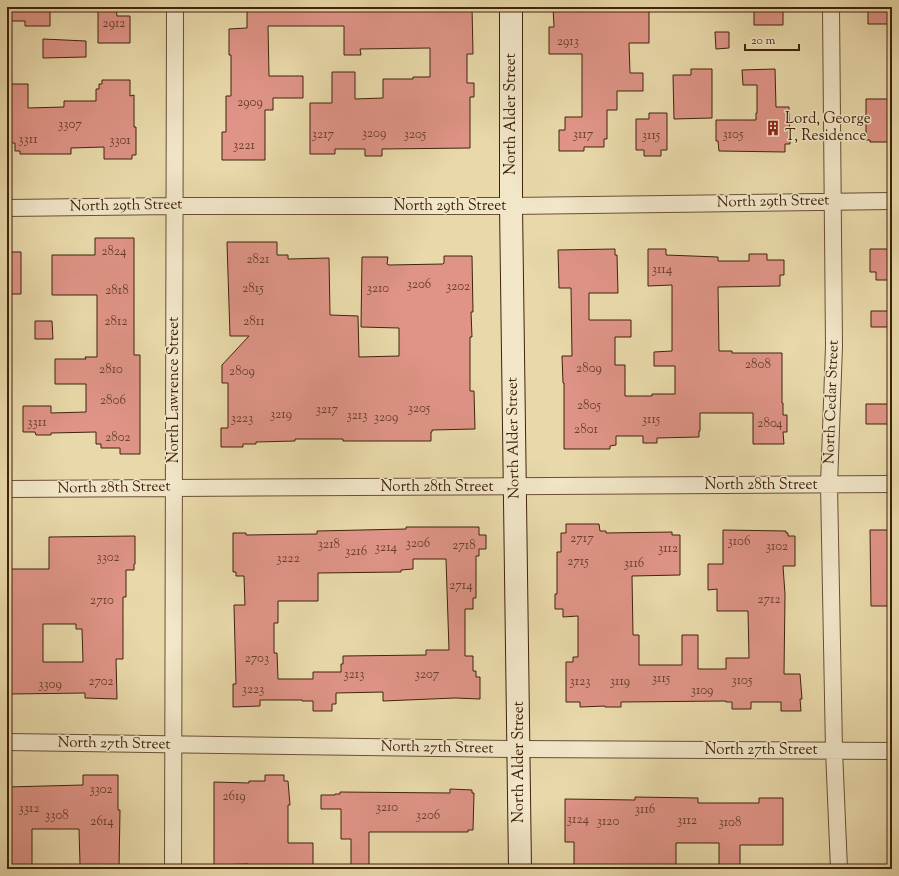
<svg xmlns="http://www.w3.org/2000/svg" width="899" height="876" viewBox="0 0 899 876" font-family="'Sorts Mill Goudy',serif">
	<rect width="100%" height="100%" fill="#e9d9aa"/>
	<filter id="stains"><feTurbulence type="fractalNoise" baseFrequency=".005" numOctaves="4"/><feColorMatrix values="0 0 0 0 .2 0 0 0 0 .09 0 0 0 0 .02 0 0 0 .5 -.17"/></filter>
	<radialGradient id="worn" r=".72"><stop offset=".6" stop-color="#630" stop-opacity="0"/><stop offset="1" stop-color="#630" stop-opacity=".3"/></radialGradient>
	<path fill="#df9487" stroke="#41230c" fill-rule="evenodd" d="M7,7H50V26H25V21H7Z
		M98,7H116L117,16H130V43H98Z
		M247,7H472L473,54H467V83H474V97H470V148L382,149V156H365V149H335V154H310V103H332V72H355V99L383,98V79H413V77H430V48L360,49L361,55H344V26H268L269,76H303V98H273V110H265V160H222V132H226V96H231V55H229V29L247,28Z
		M553,7H649V43H629L630,73H643V91H617V110H607V139H604V147H584V151H559V130H565V117H582V54H549V27H554Z
		M754,7H783V25H754Z
		M868,7H892V24H868Z
		M715,32H729V48L716,49Z
		M43,39L86,41V57L43,58Z
		M691,69H712V118L674,119L673,75H691Z
		M775,69L776,107H789L790,144H785V152L719,151L718,141H716V120H756V113H757V85H743L742,70Z
		M102,80H130V96L134,95V127H136V155H132V159H104V147L71,148V154H20V151H15V143H7V84H28V108L64,107V101H96V89H99V84H102Z
		M866,99H892V142H870V140H866Z
		M649,113H667V150H661V156H644V150H636V119H649Z
		M95,238H134V355H140V454H120V448H101V444H96V432L51,433V435H36L35,432H23V406H51V413L86,412V384H55V359H86L85,357H97V295H52V255H95Z
		M227,242H277V255H288V259L329,258L330,315L358,316L359,357L399,356V328L361,327L362,257H388L387,264L389,265L443,264L444,263V256H472L473,312H471L472,337H470V391H474L475,429L432,430V432H431V441H343V439H295V441L256,442V444H243V447H221V428H228V383H222V365L249,336H230Z
		M615,249V255H617L618,293H589V320H631V337H615V365H625V396H652V394H675V366H654V352L672,351V285L648,286V249H666V255L718,257V261H749V254H767V260H784V275H780V286L718,287L719,351H732V353H782V403H783V415H787V432H783L784,444H753V413H700V431H699V437L657,438V443H643V436H616V445L610,446V449H564V383H563L562,356H572L571,288H559L558,250Z
		M870,249H892V280H876V272H870Z
		M7,252H21V294H7Z
		M871,311H892V327H871Z
		M35,321H52L53,339H35Z
		M866,404H892V424H866Z
		M566,524H599L600,531H606V533L672,532V535H680V575L632,576L633,635H639V665H682V635H698V669H726V658H749L748,611H717V589L708,590V564H723V530L786,531V533H788V536H795V566H783L785,594L784,674H800L802,699H800L801,711H781V702H751V709H732V702H726V701L621,702V707H605V706L580,707V702H566V662H573V657H578V616L563,617V609H555V594H557V552H561V533H566Z
		M406,527H479V535H486V549H479V556H476V598H473V609H465V656H473V671H476V677H480V699L455,698L383,701V692L336,693V704H332V711H313V701H302V700H260V706L233,707V684H236L234,605H245L244,576H236V572H233V533H246V535L317,534V531L406,529ZM413,559H446L449,650H426V655L343,656V664H341V672H313V679H278L277,653H274V623H278V601H318V573L401,572V570L413,569Z
		M870,530H892V606H871Z
		M135,536V564H134V570H126V597H123V659H116L117,699L85,698V693L11,694L10,687H7V569H49V537ZM43,624H76V629H82L83,662H43Z
		M83,775H118V810H120L119,869H88V865H80L79,829H32V869H15V867H7V787L83,785Z
		M265,775H284V781H288L290,805H288V843H313V869H264V868H248V864L214,865V782L249,783V781H265Z
		M450,789L472,790V793H474L473,830H468V832H369V869H351V839H341V809H321V795H335V794H340V792L450,793Z
		M635,797L698,798V803H759V798H783V845H740V869H719V843H676V869H574V842H565V799L635,800Z"/>
	<g fill="none" stroke-linecap="round" stroke-linejoin="round">
		<g stroke="#6b5034" stroke-width="18">
			<path id="street" d="M831,7L834,346L829,485L834,750L839,869
				M7,208L175,206H511L892,201
				M7,489L892,484
				M7,742L519,749L892,751
				M173,869L175,7"/>
		</g>
		<g stroke="#41230c" stroke-width="24">
			<path id="secondary" d="M511,7V206L520,869"/>
		</g>
		<use href="#street" stroke="#f1e6c8" stroke-width="16"/>
		<use href="#secondary" stroke="#f1e6c8" stroke-width="22"/>
	</g>
	<defs>
		<g id="building-bare" transform="scale(1.2)"><path d="M-4-6H4V6H1V3H-1V6H-4ZM-2.5-4.3h1.7v1.8h-1.7ZM.8-4.3h1.7v1.8H.8ZM-2.5-1h1.7V.8h-1.7ZM.8-1h1.7V.8H.8Z" fill="#8f2418" stroke="#f1e6c8" stroke-width="2.5" paint-order="stroke"/></g>
	</defs>
	<g fill-rule="evenodd">
		<use href="#building-bare" x="773" y="128"/>
	</g>
	<g text-anchor="middle" dominant-baseline="central" stroke-width="3" stroke-linejoin="round" paint-order="stroke">
		<g font-size="13" fill="#683f2b">
			<text x="114" y="24">2912</text>
			<text x="568" y="42">2913</text>
			<text x="250" y="103">2909</text>
			<text x="70" y="125">3307</text>
			<text x="374" y="134">3209</text>
			<text x="323" y="135">3217</text>
			<text x="415" y="135">3205</text>
			<text x="583" y="135">3117</text>
			<text x="733" y="135">3105</text>
			<text x="651" y="136">3115</text>
			<text x="28" y="140">3311</text>
			<text x="120" y="141">3301</text>
			<text x="244" y="146">3221</text>
			<text x="114" y="252">2824</text>
			<text x="258" y="260">2821</text>
			<text x="662" y="270">3114</text>
			<text x="419" y="285">3206</text>
			<text x="458" y="287">3202</text>
			<text x="253" y="289">2815</text>
			<text x="378" y="289">3210</text>
			<text x="117" y="291">2818</text>
			<text x="116" y="322">2812</text>
			<text x="254" y="322">2811</text>
			<text x="758" y="365">2808</text>
			<text x="589" y="369">2809</text>
			<text x="111" y="370">2810</text>
			<text x="242" y="372">2809</text>
			<text x="113" y="401">2806</text>
			<text x="589" y="406">2805</text>
			<text x="419" y="409">3205</text>
			<text x="327" y="410">3217</text>
			<text x="281" y="415">3219</text>
			<text x="357" y="416">3213</text>
			<text x="386" y="418">3209</text>
			<text x="242" y="419">3223</text>
			<text x="651" y="420">3115</text>
			<text x="37" y="423">3311</text>
			<text x="770" y="424">2804</text>
			<text x="586" y="430">2801</text>
			<text x="118" y="438">2802</text>
			<text x="582" y="539">2717</text>
			<text x="739" y="542">3106</text>
			<text x="418" y="544">3206</text>
			<text x="329" y="545">3218</text>
			<text x="464" y="546">2718</text>
			<text x="777" y="547">3102</text>
			<text x="386" y="548">3214</text>
			<text x="668" y="549">3112</text>
			<text x="356" y="552">3216</text>
			<text x="108" y="558">3302</text>
			<text x="288" y="559">3222</text>
			<text x="578" y="562">2715</text>
			<text x="634" y="564">3116</text>
			<text x="461" y="586">2714</text>
			<text x="769" y="600">2712</text>
			<text x="102" y="601">2710</text>
			<text x="257" y="659">2703</text>
			<text x="354" y="675">3213</text>
			<text x="427" y="675">3207</text>
			<text x="661" y="679">3115</text>
			<text x="742" y="681">3105</text>
			<text x="101" y="682">2702</text>
			<text x="580" y="682">3123</text>
			<text x="620" y="682">3119</text>
			<text x="50" y="685">3309</text>
			<text x="253" y="690">3223</text>
			<text x="702" y="691">3109</text>
			<text x="101" y="790">3302</text>
			<text x="234" y="797">2619</text>
			<text x="387" y="808">3210</text>
			<text x="29" y="809">3312</text>
			<text x="645" y="810">3116</text>
			<text x="57" y="816">3308</text>
			<text x="428" y="816">3206</text>
			<text x="578" y="820">3124</text>
			<text x="687" y="821">3112</text>
			<text x="102" y="822">2614</text>
			<text x="608" y="822">3120</text>
			<text x="730" y="823">3108</text>
		</g>
		<g font-size="15" fill="#41230c" stroke="#f1e6c8">
			<text transform="translate(511 114) rotate(-90)">North Alder Street</text>
			<text transform="translate(773 202) rotate(-1)">North 29th Street</text>
			<text transform="translate(126 206) rotate(-1)">North 29th Street</text>
			<text x="450" y="206">North 29th Street</text>
			<text transform="translate(174 390) rotate(-90)">North Lawrence Street</text>
			<text transform="translate(832 402) rotate(-88)">North Cedar Street</text>
			<text transform="translate(514 438) rotate(-91)">North Alder Street</text>
			<text x="761" y="485">North 28th Street</text>
			<text x="437" y="487">North 28th Street</text>
			<text transform="translate(114 488) rotate(-1)">North 28th Street</text>
			<text transform="translate(114 744) rotate(1)">North 27th Street</text>
			<text transform="translate(437 748) rotate(1)">North 27th Street</text>
			<text x="761" y="750">North 27th Street</text>
			<text transform="translate(519 762) rotate(-90)">North Alder Street</text>
		</g>
		<g font-size="15" fill="#41230c" stroke="#f1e6c8" text-anchor="start">
			<text x="785" y="119">Lord, George<tspan x="785" dy="17">T, Residence</tspan></text>
		</g>
	</g>
	<rect width="899" height="876" fill="none" stroke="#e9d9aa" stroke-width="24"/>
	<rect x="8" y="8" width="883" height="860" fill="none" stroke="#41230c" stroke-width="2"/>
	<rect x="12" y="12" width="875" height="852" fill="none" stroke="#41230c"/>
	<path d="M745 44v6h54v-6" fill="none" stroke="#41230c" stroke-width="2"/>
	<text x="751" y="44" font-size="12" fill="#41230c" stroke="#f1e6c8" stroke-width="3" paint-order="stroke">20 m</text>
	<rect width="100%" height="100%" filter="url(#stains)"/>
	<rect width="100%" height="100%" fill="url(#worn)"/>
</svg>
